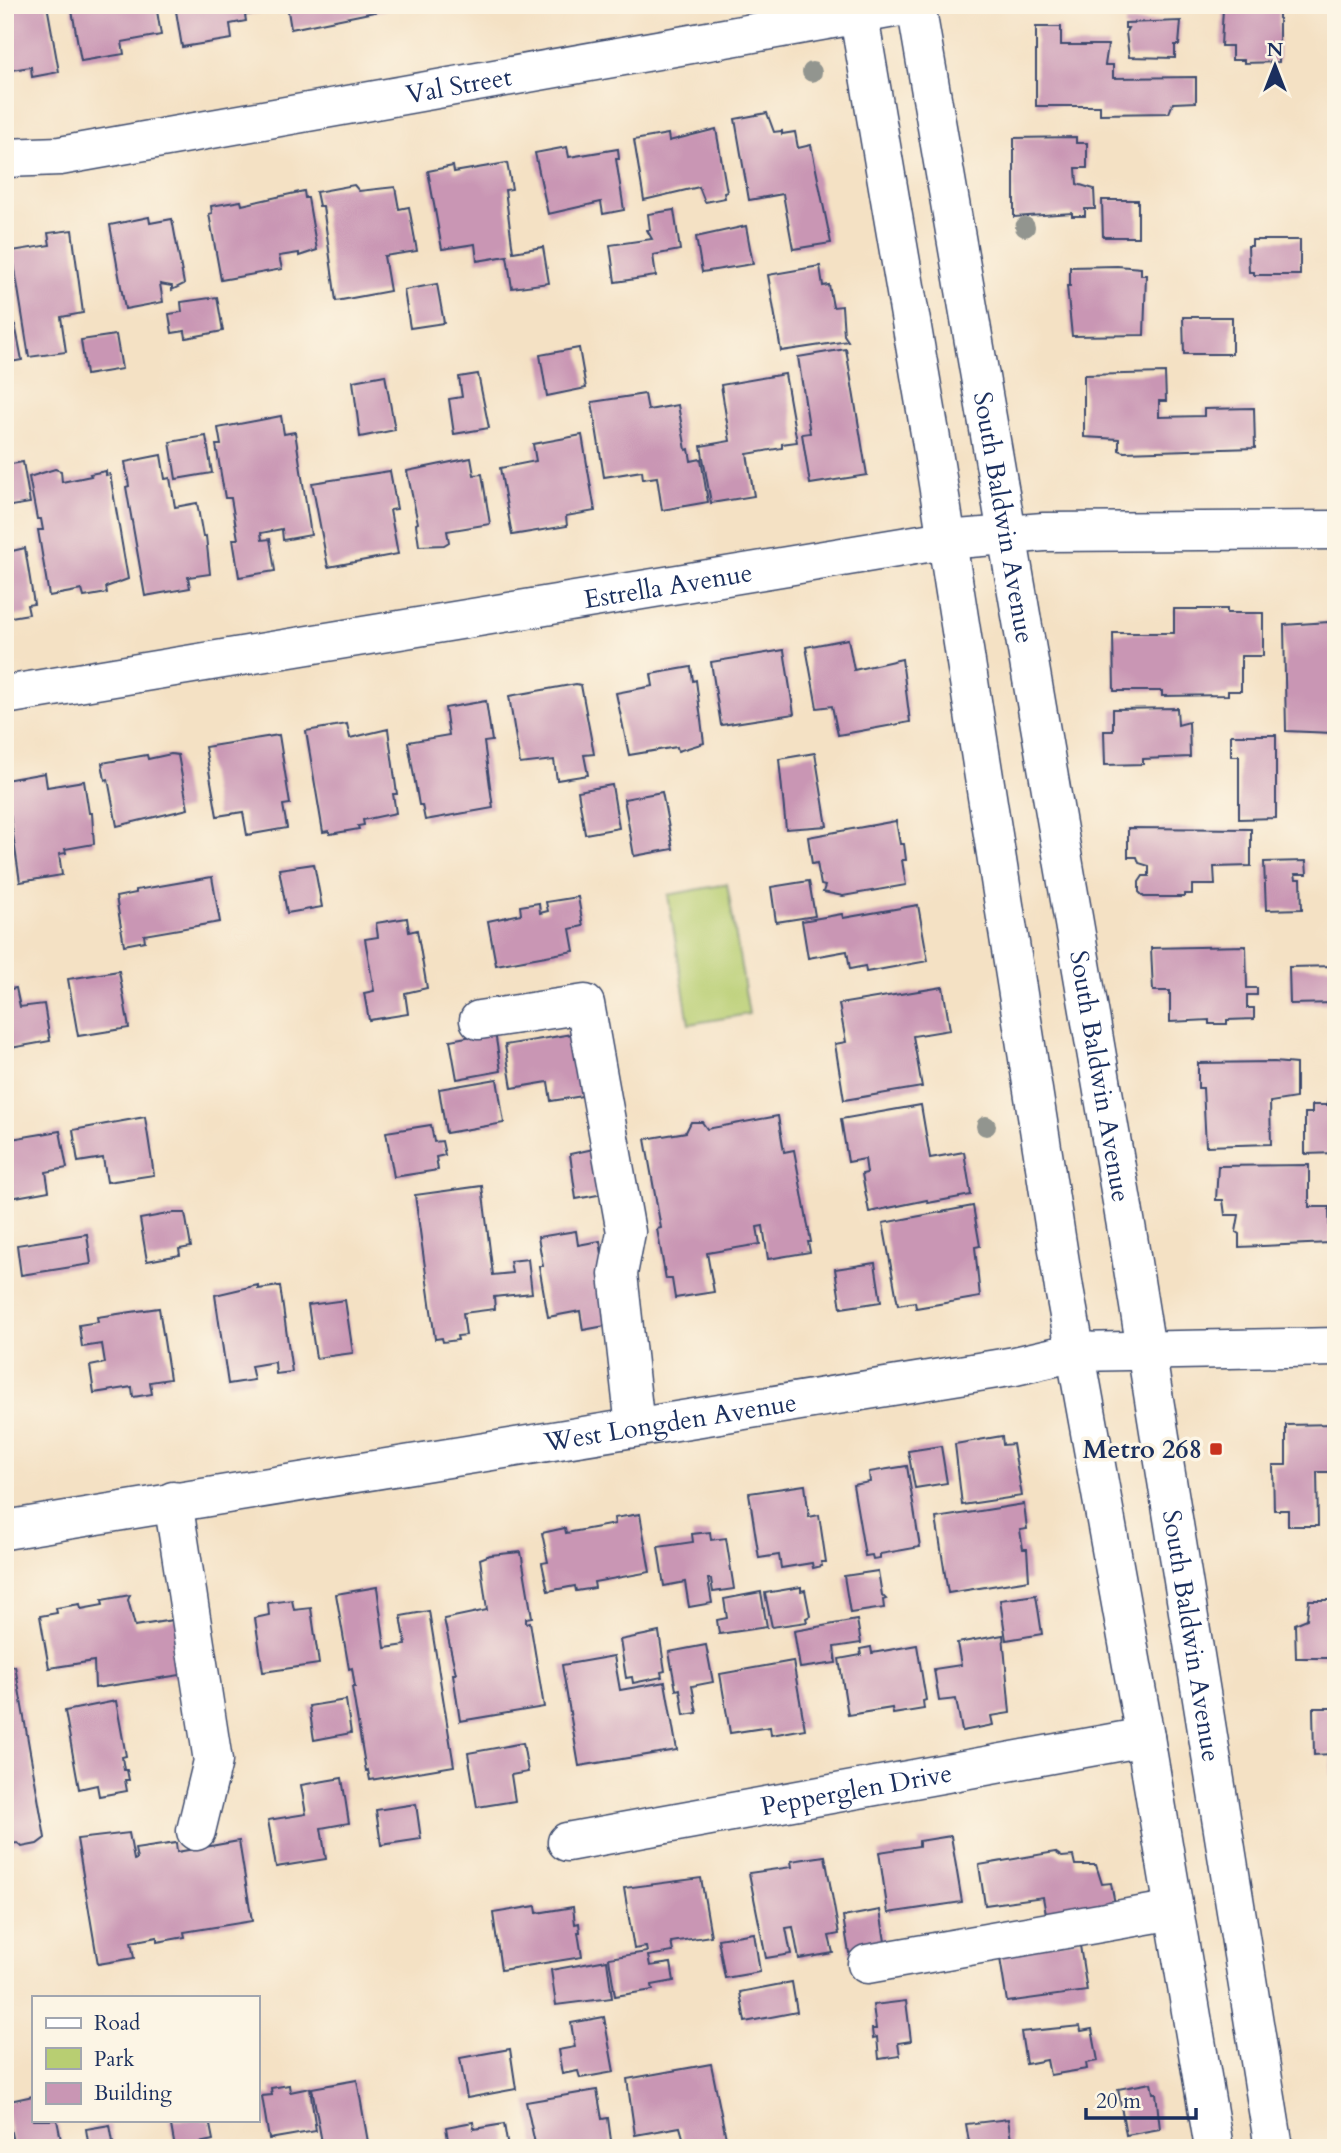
<svg xmlns="http://www.w3.org/2000/svg" width="1341" height="2153" viewBox="0 0 1341 2153" font-family="Cardo,serif">
	<rect width="100%" height="100%" fill="#fcf5e5"/>
	<filter id="ink" filterUnits="userSpaceOnUse"><feTurbulence type="fractalNoise" baseFrequency=".0143" numOctaves="2"/><feDisplacementMap in="SourceGraphic" scale="14" xChannelSelector="R" yChannelSelector="G"/><feConvolveMatrix kernelMatrix="1 2 1 2 8 2 1 2 1" color-interpolation-filters="sRGB"/></filter>
	<filter id="wash" filterUnits="userSpaceOnUse"><feTurbulence type="fractalNoise" baseFrequency=".00686" numOctaves="4" result="noise"/><feDisplacementMap in="SourceGraphic" scale="28" xChannelSelector="R" yChannelSelector="G"/><feGaussianBlur stdDeviation="1.57" result="paint"/><feColorMatrix in="noise" values="0 0 0 0 0 0 0 0 0 0 0 0 0 0 0 0 0 1.4 0 .05"/><feComposite in="paint" operator="in"/></filter>
	<g filter="url(#wash)">
		<rect width="100%" height="100%" fill="#f4e1c4"/>
		<path fill="#b8ce72" stroke="#6a7e68" stroke-width="2" d="M727,884L749,1014L689,1024L668,895Z"/>
		<g id="blocks">
			<path fill="#c996b4" d="M5,5H47L59,72L32,77L31,67L5,71Z
				M71,5H156L161,35L122,42L124,54L81,61Z
				M175,5H259L260,13L245,15L246,21L230,24L232,39L182,47Z
				M287,5H388L389,9L291,29Z
				M1279,7V62L1244,63V60H1232V46H1221L1223,8Z
				M1181,21L1179,45H1175V58L1129,57L1126,32L1128,28H1125V23Z
				M1036,27H1061V45H1108L1105,65H1113V78L1196,77V102L1173,103L1169,113L1100,114V106H1036Z
				M767,113L774,132L782,131V134L795,132L798,148L811,145L831,243L793,249L783,194L749,200L735,119Z
				M716,129L727,192L724,193L725,198L705,202L699,187L644,200L634,140L668,134L669,141Z
				M1076,137V143H1087V168H1076L1077,184L1094,189L1095,209H1085V216H1072V213L1014,217V138Z
				M567,147L569,157L618,149L619,159H616L624,210L603,214L601,202L548,214L535,153Z
				M507,163L512,189L505,190L513,252L543,247L549,283L512,288L507,256L477,261L475,244L442,249L428,171L453,166L454,172Z
				M354,185L359,191L395,187L399,209L409,207L417,251L384,256L390,291L336,301L323,206H319L316,192Z
				M304,191L305,198H308L317,250L299,256V253L279,256L282,269L221,280L209,214L212,213L211,206L241,201L242,205Z
				M1102,200H1138V237H1103Z
				M674,210L680,250L653,255L656,276L615,282L610,245L652,239L647,230H650L648,214Z
				M149,217L150,223L172,219L184,284L172,290V286L160,284L163,302L125,309L110,225Z
				M746,226L753,264L702,272L696,237Z
				M72,230L83,313L61,317L66,352L29,357L12,251L50,245L48,233Z
				M1252,240H1300V275H1254V272H1249L1248,246H1252Z
				M820,266L823,286L829,285L833,307L842,306L844,335L848,341L781,351L768,275Z
				M1117,266L1141,268V275H1146L1144,335L1072,336L1067,286H1070V267Z
				M437,284L444,323L410,328L404,290Z
				M217,297L223,331L186,338L185,331L172,333L169,314L182,312L181,302Z
				M1183,317H1232V354H1184Z
				M15,324L22,360L5,363V326Z
				M116,335L122,369L86,375L81,340Z
				M579,348L586,388L547,396L540,355Z
				M846,349L867,475L810,484L802,434L810,433L798,357Z
				M1165,373L1166,401H1159V417L1204,416V409L1254,408L1255,448L1124,452L1119,450V439L1084,437V375Z
				M478,374L489,428L454,434L449,399L462,397L459,377Z
				M785,374L797,442L782,444V448L747,454L754,496L711,503L701,446L730,441L721,385Z
				M385,375L395,430L360,437L353,381Z
				M645,394L648,410L678,405L686,450L689,449L691,461L701,459L708,502L662,510L657,477L643,479L642,471L604,477L592,402Z
				M281,416L284,434L295,432L311,535L283,540L282,529L261,533L262,540L270,539L275,571L239,577L233,539H238L231,498H225L216,445H221L218,428Z
				M582,435L595,511L566,516L567,526L512,535L500,468L536,461L533,444Z
				M206,436L212,473L176,479L170,442Z
				M161,455L165,479L170,478L175,507L197,503L203,537L206,536L210,574L188,577L190,588L145,596L126,487L129,486L125,462Z
				M471,458L474,475L482,474L490,524L447,531L449,542L444,545L419,546L416,524L418,523L407,471Z
				M10,459L11,464L23,462L30,503L5,507V460Z
				M55,469L61,471L62,482L91,476L90,474L106,471V475L110,474L128,579L106,587L107,593L84,597L82,590L49,596L38,530H43L41,519H37L29,477Z
				M390,471L397,509L390,510L398,554L328,567L312,483Z
				M11,548L12,551L25,548L34,604L27,605L29,614L5,618V549Z
				M1174,609H1227V613H1263V656H1241V691H1228V695L1162,696V691H1114L1113,633H1174Z
				M1329,622L1333,624L1336,659V737L1333,733L1286,731L1284,625Z
				M848,639L854,670L902,659L910,722L838,735L832,706L817,708L806,647Z
				M784,650L794,714L721,725L711,662Z
				M691,667L693,681L696,680L704,743L678,751L677,747L629,755L616,693L653,686L651,674Z
				M576,684L581,685L594,754L584,755L588,775L557,780L554,760L520,764L509,696Z
				M486,701L492,741L484,742L493,808L425,820L422,805H419L408,742L449,735L445,708Z
				M1177,708L1178,725L1189,722L1190,757L1143,759V764L1105,765L1104,731H1113V709Z
				M347,724L350,738L388,729L397,794H393L396,813L363,820L364,825L358,826L359,829L330,834L329,831L323,832L306,731Z
				M279,735L290,804L283,805L287,828L247,835L243,812L217,816L205,747Z
				M1231,735H1276V818L1239,819V756H1231Z
				M815,753L827,826L786,829L779,759Z
				M171,754L178,755L188,809L117,826L108,779L105,780L102,763L147,755L148,759Z
				M45,773L47,787L84,781L89,813H92L94,844L65,849L66,853L59,854L62,875L20,882L5,780Z
				M612,785L619,828L585,834L578,791Z
				M662,792L673,849L634,856L624,799Z
				M896,821L900,844H904L906,860H902L906,885L843,896L823,892L825,886L821,885L817,863L812,864L808,837Z
				M1128,828L1251,829V866L1214,867L1215,885H1192V894H1184V897H1144L1139,892V882L1143,876H1149V866L1139,863L1137,857H1128Z
				M1306,861L1307,874H1295L1296,879H1301L1302,909L1266,910L1264,862Z
				M314,864L322,907L287,913L279,869Z
				M212,877L220,922L144,935L145,941L124,945L116,897L136,893V890Z
				M809,881L815,916L776,922L771,887Z
				M578,897L583,926L570,929L574,951L496,965L488,921L521,914L520,906L539,903L540,913L548,911L546,902Z
				M918,905L928,961L866,972L865,966L850,969L847,951L808,958L802,921L842,914L843,918Z
				M407,918L409,932L417,930L427,988L405,993L408,1014L369,1020L364,993L374,991L365,939L378,937L376,923Z
				M1246,946L1247,988H1257V995H1247V1008H1254V1019L1227,1020V1024H1209V1020L1170,1022V991H1153L1151,948Z
				M1336,966V1003L1290,1004L1289,967Z
				M119,971L129,1028L78,1036L68,979Z
				M943,987L950,1030L913,1036L922,1087L844,1100L835,1044L846,1042L839,1004Z
				M16,988L20,1007L44,1004L50,1041L5,1049V990Z
				M495,1032L501,1071L457,1079L450,1040Z
				M578,1033L589,1095L551,1101L548,1082L512,1088L505,1045Z
				M1274,1062L1296,1064V1098L1270,1102L1271,1144L1206,1146L1203,1088H1198V1063Z
				M497,1079L504,1123L446,1133L439,1089Z
				M1328,1099H1336V1153L1305,1154V1113H1312V1105H1328Z
				M921,1105L930,1158L964,1152L971,1195L928,1203L927,1200L869,1212L862,1174L867,1173L865,1159L848,1162L841,1119Z
				M778,1116L784,1152L794,1150L811,1242H808L810,1252L768,1259L763,1226L757,1227L760,1244L707,1253L714,1292L675,1298L672,1279H666L657,1229L661,1228L645,1139L686,1132L691,1122H702L707,1129Z
				M145,1117L154,1175L107,1182L103,1158L78,1162L73,1130Z
				M431,1125L434,1142L442,1141L445,1155L436,1157L438,1170L394,1177L386,1132Z
				M60,1131L67,1168L46,1172L49,1191L5,1199V1140Z
				M603,1147L614,1192L576,1199L570,1154Z
				M1309,1165V1207H1329L1330,1243L1239,1247V1234L1236,1232L1239,1215H1225L1223,1200H1216L1218,1166Z
				M482,1186L493,1275L512,1273L510,1261L528,1259L532,1293L494,1297L495,1309L463,1313L466,1335L457,1336L458,1340L443,1342L442,1338L435,1339L415,1195Z
				M973,1206L980,1246L975,1247L980,1297L916,1308L915,1302L898,1305L883,1223Z
				M173,1213H185L191,1247L179,1249L180,1255L147,1261L140,1219Z
				M576,1231L578,1245L600,1241L602,1254L606,1253L616,1324L583,1330L580,1311L548,1317L539,1266H543L538,1237Z
				M87,1234L91,1264L21,1275L17,1245Z
				M875,1263L881,1302L841,1308L835,1269Z
				M258,1285V1289L280,1286L292,1372L276,1374L275,1362L251,1366L254,1380L228,1384L215,1295Z
				M345,1300L353,1353L316,1358L308,1305Z
				M159,1308L170,1379L150,1382L152,1394L133,1397L132,1387L94,1393L90,1366L105,1363L102,1344L82,1347L79,1325L98,1322L97,1317Z
				M1336,1424V1472H1317L1318,1526H1288V1510H1274L1273,1465H1286V1425Z
				M1002,1436L1003,1445L1013,1444L1022,1496L962,1505L955,1444Z
				M941,1446L947,1483L915,1488L908,1451Z
				M907,1466L920,1547L880,1554V1558L873,1559L872,1555L865,1556L853,1485L870,1482L869,1472Z
				M805,1485L809,1517L819,1515L826,1562H821L822,1566L813,1568L812,1563L781,1568L779,1555L759,1558L749,1493Z
				M1024,1504L1027,1529L1020,1530L1023,1549H1027L1029,1580L948,1593L936,1518Z
				M640,1514L650,1572L594,1582L595,1588L576,1591L575,1586L548,1591L542,1563L548,1562L542,1533L565,1528L566,1533L615,1524L614,1518Z
				M710,1532L711,1540L726,1538L734,1589L713,1592L711,1579H708L712,1603L689,1607L685,1582L664,1586L658,1547L693,1542L692,1534Z
				M521,1552L532,1617L526,1618V1623L530,1622L544,1707L460,1721L453,1674H456L444,1619L487,1610L480,1559L490,1555Z
				M878,1571L882,1595L886,1599L883,1600L884,1608L850,1613L844,1576Z
				M377,1587L385,1648L406,1645L401,1616L429,1611L454,1766L370,1780L368,1770L366,1771L352,1687H355L352,1668L349,1669L336,1594Z
				M801,1587V1591L805,1590L810,1616L806,1618L807,1622L772,1627L765,1593Z
				M761,1592L767,1627L719,1634L717,1620L727,1618L724,1599Z
				M130,1595L128,1600L135,1626L179,1619L187,1674L95,1688L94,1661L49,1668L40,1616L57,1613L56,1608L80,1604L81,1609L103,1605L102,1600Z
				M1036,1595L1042,1634L1006,1640L1000,1600Z
				M292,1600L294,1610L311,1608L319,1664L263,1672L255,1618L269,1615L268,1603Z
				M1309,1600H1336V1666H1332V1658H1296L1295,1624L1307,1619Z
				M857,1620L861,1643L834,1647L836,1663L800,1668L794,1631Z
				M659,1632L665,1671L661,1672L662,1677L633,1683L632,1677L626,1678L620,1640Z
				M1003,1635L1010,1713L991,1716L993,1725L962,1731L956,1699L939,1701L934,1669L961,1665L957,1643Z
				M706,1645L713,1682L692,1686L697,1713L684,1715L680,1689L676,1690L669,1652Z
				M917,1645L926,1700L923,1701L924,1709L893,1714L892,1708L848,1715L839,1659L861,1655L860,1649L871,1647L872,1653Z
				M614,1656L620,1690L665,1682L677,1750L579,1766L562,1665Z
				M793,1661L805,1729L771,1735L770,1727L730,1733L720,1674Z
				M15,1666L45,1838L37,1844L22,1847L18,1843L10,1844L9,1835L5,1836V1668Z
				M346,1700L351,1733L314,1740L309,1706Z
				M116,1701L126,1756L122,1757L124,1770H127L129,1780H125L127,1791L99,1796L97,1785L79,1789L65,1711Z
				M1313,1708H1336V1775H1331V1754L1314,1755Z
				M523,1743L528,1772L511,1775L515,1801L477,1807L468,1753Z
				M342,1778L349,1823L321,1828L326,1859L276,1867L268,1820L306,1814L301,1785Z
				M416,1804L421,1839L381,1845L376,1810Z
				M129,1833L134,1860L137,1859L135,1849L176,1843L177,1852L239,1841L252,1921L184,1932L185,1937L157,1942V1937L131,1942L134,1958L98,1964L77,1839Z
				M951,1836L962,1902L888,1913L879,1852L919,1846V1841Z
				M1055,1852L1062,1857L1073,1856L1075,1865H1096L1102,1884L1111,1883L1116,1909L1047,1920L1043,1897L985,1905L979,1865Z
				M825,1856L839,1934L829,1936L833,1953L799,1959L793,1927L786,1928L791,1954L766,1958L749,1873L792,1867L791,1861Z
				M701,1878L711,1936L671,1942L673,1952L648,1956L650,1966L671,1963L674,1981L652,1985L653,1990L615,1996L609,1958L647,1952L646,1947L634,1949L624,1888Z
				M536,1906L537,1913L573,1907L575,1924L579,1923L580,1932H578L582,1957L501,1970L493,1913Z
				M880,1910L886,1948L849,1953L843,1917Z
				M754,1933L760,1972L725,1978L718,1939Z
				M1079,1939L1087,1991L1007,2002L999,1952Z
				M607,1960L612,1998L556,2005L551,1970Z
				M792,1982L797,2012L745,2022L740,1992Z
				M906,2001L911,2041L898,2043L900,2056L879,2059L877,2037L873,2038L872,2029H876L873,2005Z
				M604,2017L614,2072L580,2078L578,2071L562,2074L558,2050L575,2047L571,2023Z
				M1080,2026L1081,2031L1092,2029L1098,2061L1086,2063L1087,2069L1050,2075L1047,2060L1026,2064L1021,2032Z
				M510,2049L516,2089L467,2098L460,2058Z
				M711,2064L728,2148H686L680,2127L635,2135L627,2079Z
				M357,2080L368,2142L360,2143L361,2148H323L312,2088Z
				M1151,2083L1153,2093H1156L1160,2129L1126,2135L1118,2089Z
				M289,2085L290,2092L310,2088L316,2131L269,2139L262,2096L272,2095L271,2088Z
				M597,2090L602,2119L608,2118L612,2148H536L526,2102Z
				M33,2096V2120H57L61,2140L14,2148L5,2102Z
				M1008,2119L1012,2148H970L966,2124Z
				M170,2120H209L213,2140L175,2148Z
				M473,2122L474,2129L504,2124L508,2148H430L429,2143L448,2140L446,2127Z
				M110,2125L114,2148H89L86,2129Z"/>
		</g>
	</g>
	<g filter="url(#ink)">
		<use href="#blocks" fill-opacity="0" stroke="#3c4a6d" stroke-width="2"/>
		<g fill="none" stroke-linecap="round" stroke-linejoin="round">
			<g stroke="#3c4a6d" stroke-width="41">
				<g id="minor">
					<path id="s1" d="M5,158L60,156L911,5"/>
					<path id="s2" d="M5,695L945,540L1044,532L1336,530"/>
					<path d="M479,1020L585,1004L626,1232L618,1274L635,1427"/>
					<path d="M173,1501L213,1761L196,1831"/>
					<path id="s3" d="M5,1530L1015,1366L1076,1352L1336,1347"/>
					<path id="s4" d="M567,1842L1145,1737"/>
					<path d="M867,1964L1174,1910"/>
				</g>
			</g>
			<g stroke="#3c4a6d" stroke-width="41">
				<g id="major">
					<path d="M857,5L931,439L1064,1288L1145,1737L1214,2148"/>
					<path id="s5" d="M916,5L1127,1231L1274,2148"/>
				</g>
			</g>
			<use href="#minor" stroke="#fff" stroke-width="38"/>
			<use href="#major" stroke="#fff" stroke-width="38"/>
		</g>
		<g fill="#92958f">
			<circle cx="812" cy="72" r="10"/>
			<circle cx="1025" cy="227" r="10"/>
			<circle cx="986" cy="1126" r="10"/>
		</g>
	</g>
	<rect fill="#c8321e" stroke="#fcf5e5" stroke-width="2.5" x="1209" y="1442" width="14" height="14" rx="3.5"/>
	<g text-anchor="middle" dominant-baseline="central" stroke-width="7" stroke-linejoin="round" paint-order="stroke">
		<g font-size="26" fill="#1b2f5e" stroke="#fcf5e5">
			<text stroke="none"><textPath href="#s1" startOffset="460">Val Street</textPath></text>
			<text stroke="none"><textPath href="#s5" startOffset="520">South Baldwin Avenue</textPath></text>
			<text stroke="none"><textPath href="#s2" startOffset="672">Estrella Avenue</textPath></text>
			<text stroke="none"><textPath href="#s5" startOffset="1087">South Baldwin Avenue</textPath></text>
			<text stroke="none"><textPath href="#s3" startOffset="674">West Longden Avenue</textPath></text>
			<text stroke="none"><textPath href="#s5" startOffset="1654">South Baldwin Avenue</textPath></text>
			<text stroke="none"><textPath href="#s4" startOffset="294">Pepperglen Drive</textPath></text>
		</g>
		<g font-size="26" font-weight="bold" fill="#1b2f5e" stroke="#fcf5e5" text-anchor="end">
			<text x="1202" y="1449">Metro 268</text>
		</g>
	</g>
	<rect width="1341" height="2153" fill="none" stroke="#fcf5e5" stroke-width="28"/>
	<rect x="32" y="1996" width="228" height="126" fill="#fcf5e5" stroke="#a2a6af" stroke-width="2"/>
	<rect x="46" y="2018" width="35" height="10" fill="#ffffff" stroke="#a2a6af" stroke-width="2"/>
	<text x="94" y="2030" font-size="21" fill="#1b2f5e">Road</text>
	<rect x="46" y="2048" width="35" height="21" fill="#b8ce72" stroke="#a2a6af" stroke-width="2"/>
	<text x="94" y="2066" font-size="21" fill="#1b2f5e">Park</text>
	<rect x="46" y="2083" width="35" height="21" fill="#c996b4" stroke="#a2a6af" stroke-width="2"/>
	<text x="94" y="2100" font-size="21" fill="#1b2f5e">Building</text>
	<g transform="translate(1275 66)" stroke="#fcf5e5" stroke-width="5" paint-order="stroke">
	<path d="M0-5L12 26L0 18L-12 26Z" fill="#1b2f5e"/>
	<text y="-10" font-size="19" font-weight="bold" text-anchor="middle" fill="#1b2f5e">N</text>
	</g>
	<path d="M1086 2108v10h110v-10" fill="none" stroke="#1b2f5e" stroke-width="3.5"/>
	<text x="1096" y="2108" font-size="21" fill="#1b2f5e" stroke="#fcf5e5" stroke-width="5" paint-order="stroke">20 m</text>
</svg>
